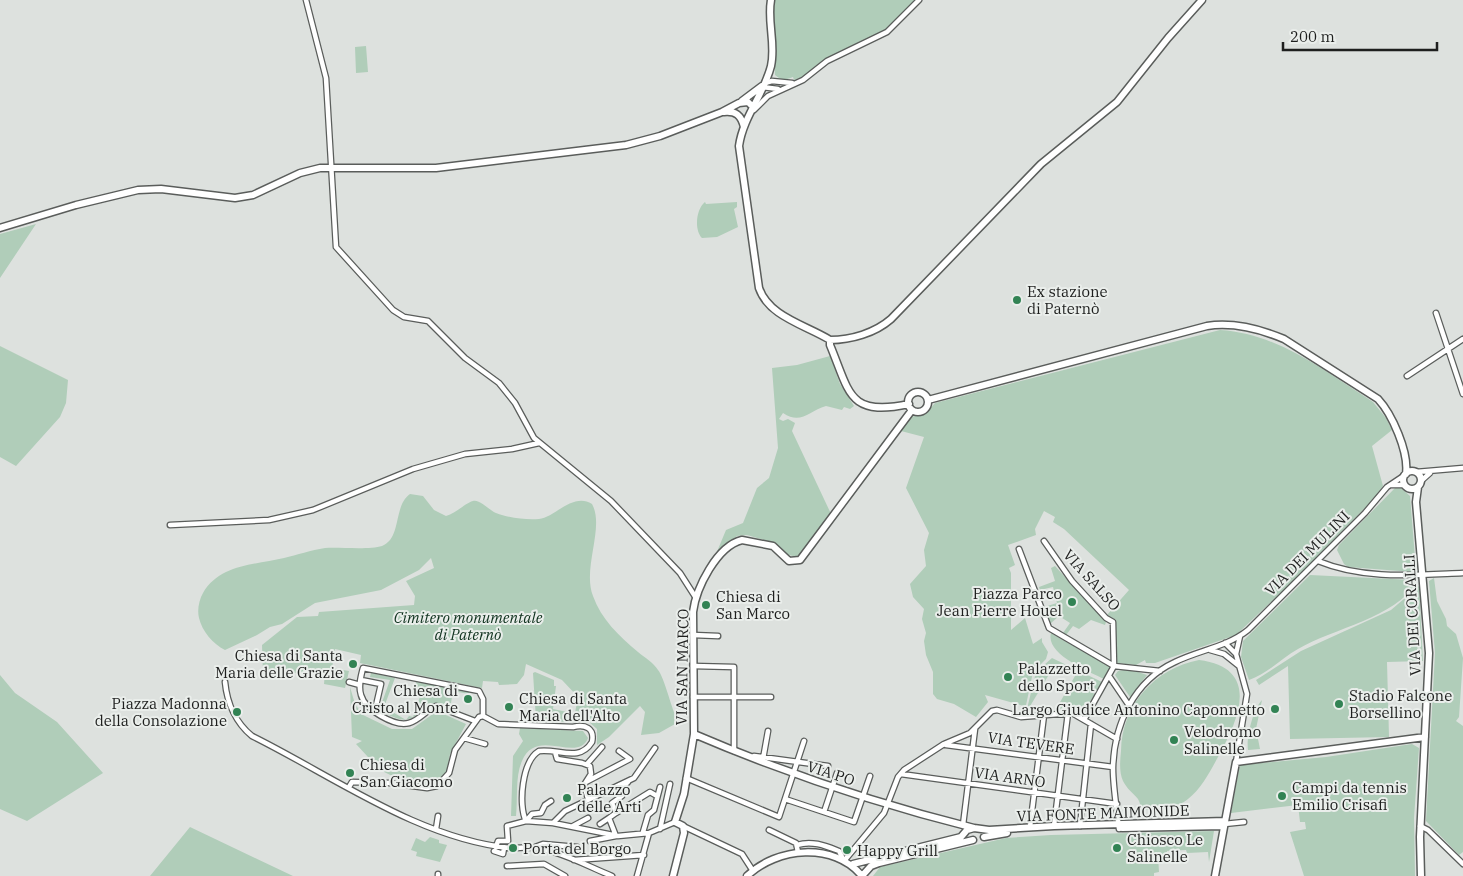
<svg xmlns="http://www.w3.org/2000/svg" width="1463" height="876" viewBox="0 0 1463 876" font-family="'IBM Plex Serif',serif">
	<rect width="100%" height="100%" fill="#dde1de"/>
	<path fill="#b0cdb9" d="M775,0H918L886,31L800,78L794,80L793,77C785,80 782,81 775,75L773,13Z
		M366,46L368,72L356,73L355,47Z
		M705,202L706,204L737,202V207L734,209L738,227L717,237L702,238C694,230 696,209 705,202Z
		M36,224L0,278V234Z
		M1220,330C1280,334 1324,371 1373,402L1386,418L1392,430L1372,446L1383,486L1375,498L1290,584L1236,635L1155,663H1146L1145,660L1136,665L1116,663V620L1107,615L1129,590L1064,529L1053,522L1055,517L1044,511L1035,529L1036,535L1008,545L1015,565L1009,568L1011,573V630L1025,618L1033,644L1042,638V642L1048,652L1046,659L1033,672L1025,710L1023,713L1024,706L985,695L988,702L976,717L954,704L937,699L933,694V672L926,655L924,641L926,633L922,619L924,609L913,597L910,584L926,566L924,550L929,533L906,488L924,437L901,431L911,417L926,413L935,403Z
		M0,346L68,380L66,403L60,417L16,466L0,457Z
		M830,356L840,384L854,406L850,409L844,407L842,410L826,406C809,411 801,425 783,413L779,419L783,421L788,419L795,423L792,431L832,516L798,557L788,555L774,543L747,535L737,536L716,554L726,530L743,523L757,488L769,478L778,448L772,368L797,365Z
		M1396,487L1401,488L1410,496L1416,570L1413,572L1348,567L1344,564L1337,550L1339,545Z
		M410,494L423,496L434,510L446,516C457,513 465,503 473,501C480,499 490,511 496,513C509,518 526,520 539,519C554,518 573,492 592,504C605,527 582,568 593,596C601,619 619,636 638,652C644,657 654,663 658,670C664,677 671,706 676,717L675,724L659,733L641,735L645,712L640,706L609,737L597,745V729L589,722L579,720L581,715L575,713L578,697L562,680L526,664L524,675L517,684L499,685L498,682L483,681L482,688L360,663L361,655L335,649L332,668L349,671L345,688L324,684L325,672L263,674L262,645L297,617L318,616L319,612L414,605L415,596L406,581L434,568L431,558L419,570L381,590L315,603L282,624L270,627L257,635L225,650C213,644 202,631 199,618C197,610 199,600 203,593C220,564 255,565 284,558C297,555 311,550 325,548C339,547 370,550 382,546C402,538 393,506 410,494Z
		M1055,566L1106,622L1105,625L1091,620L1079,629L1073,626L1066,635L1063,633L1070,623L1059,616L1050,624L1044,607L1057,603L1053,587L1040,590L1039,587L1055,581L1051,568Z
		M1310,575L1413,580L1417,582C1395,618 1334,628 1298,649C1282,658 1267,674 1249,680L1241,657L1243,641Z
		M1434,578L1437,601L1446,619L1447,626L1456,634L1463,658L1459,717L1456,721L1463,726V852L1459,855L1426,821L1435,653L1429,581Z
		M1419,586L1423,661L1387,662L1389,737L1290,739L1288,666L1259,685L1256,680L1301,651L1391,610Z
		M1051,633L1110,667L1104,679C1088,671 1045,654 1051,633Z
		M1052,658L1102,682L1097,690L1092,688L1090,692L1095,694L1083,712L1072,709L1055,711L1075,676L1060,667L1058,668L1054,666L1026,713L1036,672Z
		M1199,660C1261,668 1239,719 1219,755C1211,770 1202,788 1188,799C1176,809 1162,805 1149,810L1142,809C1140,806 1140,802 1138,799C1133,793 1127,789 1123,781C1119,772 1120,761 1121,751C1122,705 1154,669 1199,660Z
		M1129,669L1147,675L1130,697L1115,675L1118,671Z
		M535,672L554,680V686H556L553,709L572,713L568,722L536,720L533,673Z
		M371,673L395,678L384,707L406,720L409,716L413,717L422,691L414,688L416,682L469,691V694L453,691L450,709L435,703C420,708 414,725 396,718C390,716 384,713 380,708L390,680L370,677Z
		M0,675L15,693L57,722L103,773L27,821L0,809Z
		M350,687L355,704L363,715L392,729H412L437,711L466,724L450,754L447,771L441,779L427,786L409,784L380,770L356,744L362,741L352,737Z
		M1262,700L1256,729L1260,749L1248,750C1246,738 1253,709 1262,700Z
		M520,728L583,731L588,738C578,764 536,726 522,761C515,776 518,799 516,816H511L513,756L523,741L519,734Z
		M1412,744L1419,748L1414,818L1415,876H1304L1290,832L1306,829L1305,822H1300L1298,805L1231,813L1240,765L1326,757Z
		M190,827L293,876H150Z
		M1214,831L1209,862L1208,852L1187,853L1186,850L1167,851V854L1158,856L1159,872L1154,873V876H873L880,867L1006,838L1051,835Z
		M430,837L439,840V843L447,845L440,862L416,856L417,852L411,850L416,838L425,842Z"/>
	<g fill="none" stroke-linecap="round" stroke-linejoin="round">
		<g stroke="#5a5d5b" stroke-width="7">
			<path id="street" d="M306,0L326,78L336,247L393,310L404,317L428,321L465,358L499,383L515,403L534,438L611,501L680,573L696,598
				M765,83L772,81L792,83
				M762,87L778,89
				M754,110L768,96L803,80L827,61L887,32L919,0
				M1436,313L1463,394
				M1407,376L1463,339
				M1416,472L1463,468
				M1421,481L1430,473
				M1391,485H1405
				M170,525L269,520L313,510L413,469L465,454L512,449L539,443
				M1044,541L1072,581L1106,618L1113,622L1114,666L1084,720
				M1019,549L1049,628L1114,666L1160,671
				M1318,561C1364,580 1414,575 1463,573
				M693,635L718,636
				M1225,643L1236,654L1247,694L1236,762
				M1210,650L1224,654L1239,666
				M1236,654L1240,636
				M693,666L734,667V751
				M1109,676L1128,704
				M361,680L381,684L375,710
				M225,682C227,703 236,723 252,736C333,776 419,839 510,848
				M349,682L360,685
				M693,697H771
				M483,716L498,724L573,727C585,724 595,728 592,742C579,763 558,748 539,751C522,761 518,805 526,821L532,814L541,813L545,805L551,801
				M475,721L436,706C426,710 420,720 409,723C395,727 365,710 361,695C358,686 361,676 363,668L479,691L483,699V716
				M464,738L485,744
				M946,745L1113,767
				M555,752L557,759L582,763L590,766L591,774L584,785L588,799
				M754,756L828,766
				M763,759L768,731
				M587,764L602,747
				M901,774L1117,804
				M686,778L779,817L804,741
				M586,782L630,759L619,751
				M349,787L352,782L390,783L427,788L437,786L449,773L455,750L479,717L483,716
				M785,799L854,822L870,776
				M824,812L837,773
				M616,813L650,792L657,796
				M553,823L618,836L649,833
				M600,824L609,818
				M1224,824L1244,822
				M963,825L975,729
				M573,826L588,818
				M683,826L742,854L753,871
				M1054,826L1068,713
				M1080,826L1091,724
				M1420,826L1428,830L1463,864
				M1030,827L1044,715
				M436,829L438,816
				M660,829L670,784
				M1119,829C1117,809 1113,788 1113,768C1114,724 1134,681 1175,662C1199,650 1227,647 1248,630L1365,513L1387,487L1405,475
				M769,830L796,843L798,852
				M643,832L648,815L654,810L660,787
				M590,841L616,836L609,818L616,813L612,803L622,796V788L628,782
				M797,845C812,840 826,846 839,851L844,861
				M496,847L498,841H508L507,826L526,821L553,823L565,811L634,778L655,748
				M535,847L543,844L577,847
				M516,848C549,844 582,864 612,876
				M494,851L503,854L504,848
				M574,860L644,855
				M844,861L884,813L898,777L904,770L944,744L970,733L992,711L997,710L1021,717L1072,713L1117,739
				M507,866L544,864L565,876
				M438,876V874
				M637,876L649,833L675,822"/>
		</g>
		<g stroke="#5a5d5b" stroke-width="9">
			<path id="secondary" d="M771,0C767,22 776,44 771,66C764,94 743,117 739,146L759,288C769,317 806,325 830,340C851,340 875,333 891,319L1041,164L1117,102L1168,38L1202,0
				M742,101L762,86
				M724,112C736,111 741,115 744,127
				M0,228L76,205L138,190L161,189L235,198L253,195L300,173L320,168H436L626,145L660,136L722,112L739,103L748,102L753,107
				M830,340V345C850,393 848,417 909,404
				M908 402a10 10 0 1 1 20 0a10 10 0 1 1-20 0Z
				M928,400L1207,326C1233,322 1260,329 1284,339L1378,399C1392,414 1409,452 1406,474
				M1403 480a9 9 0 1 1 18 0a9 9 0 1 1-18 0Z
				M1418,487L1416,502L1429,653L1420,837L1421,876
				M694,734C785,773 878,804 974,828
				M1122,828L1224,826
				M984,837L1007,833
				M853,864L961,837L967,830L974,828L989,830L1054,826L1225,821
				M673,876L684,833L683,826L675,822L684,794L694,734L693,612C696,588 717,546 742,540L773,546L789,561L800,560L912,410
				M747,876C777,847 834,842 862,876
				M862,876L871,866L879,863L973,840
				M1215,876L1236,762L1425,737"/>
		</g>
		<use href="#street" stroke="#fff" stroke-width="4.5"/>
		<use href="#secondary" stroke="#fff" stroke-width="6"/>
	</g>
	<g fill="#328354" stroke="#eaeeeb" stroke-width="2">
		<circle cx="1017" cy="300" r="5"/>
		<circle cx="1072" cy="602" r="5"/>
		<circle cx="706" cy="605" r="5"/>
		<circle cx="353" cy="664" r="5"/>
		<circle cx="1008" cy="677" r="5"/>
		<circle cx="468" cy="699" r="5"/>
		<circle cx="1339" cy="704" r="5"/>
		<circle cx="509" cy="707" r="5"/>
		<circle cx="1275" cy="709" r="5"/>
		<circle cx="237" cy="712" r="5"/>
		<circle cx="1174" cy="740" r="5"/>
		<circle cx="350" cy="773" r="5"/>
		<circle cx="1282" cy="796" r="5"/>
		<circle cx="567" cy="798" r="5"/>
		<circle cx="513" cy="848" r="5"/>
		<circle cx="1117" cy="848" r="5"/>
		<circle cx="847" cy="850" r="5"/>
	</g>
	<g text-anchor="middle" dominant-baseline="central" stroke-width="4" stroke-linejoin="round" paint-order="stroke">
		<g font-size="15" fill="#1e1f1e" stroke="#eaeeeb" text-anchor="start">
			<text x="1027" y="291">Ex stazione<tspan x="1027" dy="17">di Paternò</tspan></text>
			<text x="1062" y="593" text-anchor="end">Piazza Parco<tspan x="1062" dy="17">Jean Pierre Houel</tspan></text>
			<text x="716" y="596">Chiesa di<tspan x="716" dy="17">San Marco</tspan></text>
			<text x="343" y="655" text-anchor="end">Chiesa di Santa<tspan x="343" dy="17">Maria delle Grazie</tspan></text>
			<text x="1018" y="668">Palazzetto<tspan x="1018" dy="17">dello Sport</tspan></text>
			<text x="458" y="690" text-anchor="end">Chiesa di<tspan x="458" dy="17">Cristo al Monte</tspan></text>
			<text x="1349" y="695">Stadio Falcone<tspan x="1349" dy="17">Borsellino</tspan></text>
			<text x="519" y="698">Chiesa di Santa<tspan x="519" dy="17">Maria dell'Alto</tspan></text>
			<text x="227" y="703" text-anchor="end">Piazza Madonna<tspan x="227" dy="17">della Consolazione</tspan></text>
			<text x="1265" y="709" text-anchor="end">Largo Giudice Antonino Caponnetto</text>
			<text x="1184" y="731">Velodromo<tspan x="1184" dy="17">Salinelle</tspan></text>
			<text x="360" y="764">Chiesa di<tspan x="360" dy="17">San Giacomo</tspan></text>
			<text x="1292" y="787">Campi da tennis<tspan x="1292" dy="17">Emilio Crisafi</tspan></text>
			<text x="577" y="789">Palazzo<tspan x="577" dy="17">delle Arti</tspan></text>
			<text x="1127" y="839">Chiosco Le<tspan x="1127" dy="17">Salinelle</tspan></text>
			<text x="523" y="848">Porta del Borgo</text>
			<text x="857" y="850">Happy Grill</text>
		</g>
		<g font-size="15" fill="#1e1f1e" stroke="#eaeeeb">
			<text transform="translate(1307 553) rotate(-45)">VIA DEI MULINI</text>
			<text transform="translate(1092 580) rotate(48)">VIA SALSO</text>
			<text transform="translate(1412 615) rotate(-93)">VIA DEI CORALLI</text>
			<text transform="translate(682 667) rotate(-89)">VIA SAN MARCO</text>
			<text transform="translate(1031 743) rotate(8)">VIA TEVERE</text>
			<text transform="translate(831 773) rotate(18)">VIA PO</text>
			<text transform="translate(1010 777) rotate(8)">VIA ARNO</text>
			<text transform="translate(1103 813) rotate(-2)">VIA FONTE MAIMONIDE</text>
		</g>
		<g font-size="15" font-style="italic" fill="#0f321e" stroke="#eaeeeb">
			<text x="468" y="617">Cimitero monumentale<tspan x="468" dy="17">di Paternò</tspan></text>
		</g>
	</g>
	<path d="M1283 42v8h154v-8" fill="none" stroke="#1e1f1e" stroke-width="2.5"/>
	<text x="1290" y="42" font-size="15" fill="#1e1f1e" stroke="#eaeeeb" stroke-width="4" paint-order="stroke">200 m</text>
</svg>
